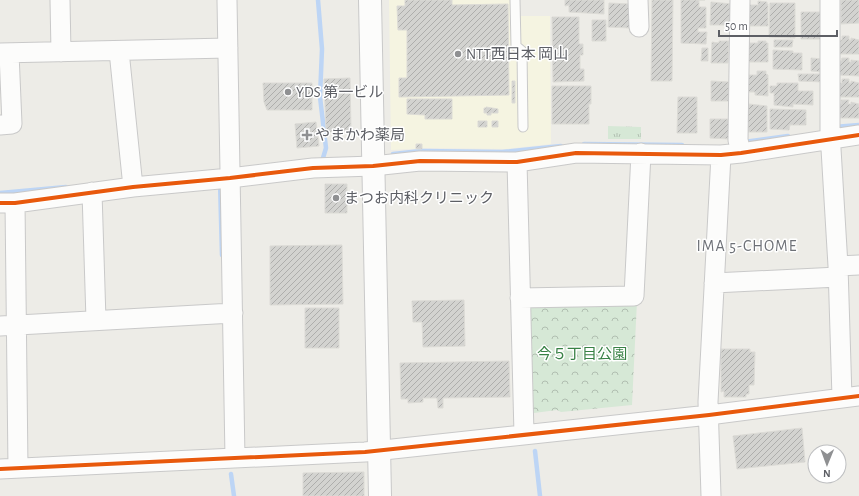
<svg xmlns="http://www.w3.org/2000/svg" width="859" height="496" viewBox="0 0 859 496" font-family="'Alegreya Sans','Noto Sans JP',sans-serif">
	<defs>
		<pattern id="grass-tufts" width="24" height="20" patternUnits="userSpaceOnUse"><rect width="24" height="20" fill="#d6e8d6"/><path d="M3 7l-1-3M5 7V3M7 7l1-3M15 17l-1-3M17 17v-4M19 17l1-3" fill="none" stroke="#b1bfb1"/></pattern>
		<pattern id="park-crowns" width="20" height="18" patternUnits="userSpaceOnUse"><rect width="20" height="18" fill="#d6e8d6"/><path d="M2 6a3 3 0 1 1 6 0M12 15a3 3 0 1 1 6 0" fill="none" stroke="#b1bfb1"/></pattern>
		<pattern id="building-hatch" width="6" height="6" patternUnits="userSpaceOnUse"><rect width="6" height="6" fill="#d3d3d0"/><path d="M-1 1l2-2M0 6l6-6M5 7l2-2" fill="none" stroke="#aeaeac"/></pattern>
	</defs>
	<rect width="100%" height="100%" fill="#edece7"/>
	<path fill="#f5f4e1" d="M389,0H519V16H550L551,144L506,149L429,148L391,150Z"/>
	<path fill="url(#grass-tufts)" d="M608,126L641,127V139H608Z"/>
	<path fill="url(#park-crowns)" d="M637,301L632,405L561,412L557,410L534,413L532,411L530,306Z"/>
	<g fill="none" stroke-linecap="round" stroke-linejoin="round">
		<path stroke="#bdd5f5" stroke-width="4.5" d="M318,0L322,49L320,97L326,148L323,158
			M834,127L859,125
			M744,142L788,136
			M584,144L682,145
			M393,154L421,151L502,152L561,146
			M220,182L222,255
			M0,193L66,187
			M535,451L540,496
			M231,474L234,496"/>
	</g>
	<path fill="url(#building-hatch)" stroke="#dcdbd6" d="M405,0H452V5L508,4L509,95L399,97V78H407V30H398L397,6H405Z
		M565,0H604V14L569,12V5L565,6Z
		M652,0H673L672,81H651Z
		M681,0H705H699V7H706V28H698V32H707L706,44L681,43Z
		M841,0H859V23L841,24Z
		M758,1L767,2V4H768V26H746L747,5H758Z
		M711,2L732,4L731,25H710Z
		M609,3L630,4V28L608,27Z
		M770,3H795V38L769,37Z
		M801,12H822L825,39H801Z
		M552,17H579V44H583V55H580V69H584V81L553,82Z
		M592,20H606V41H592Z
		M842,36H849V40H851V38L859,40V54H839L840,40H842Z
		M774,40H793L792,47H774Z
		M719,41H729L728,63H711L712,42L719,43Z
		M758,41H766V43H768V62H746V43H758Z
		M702,48H708V61H701Z
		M773,50L793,51V53H802V70L773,69Z
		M811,58L823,59V72L811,71Z
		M842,58H849V62H851V60L859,61V76L839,75V61H841Z
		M757,71H766V74L768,75V96L755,95V92H746V75H757Z
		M798,74H825L824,82L799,81Z
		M350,78L351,131L330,132L326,128L324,79Z
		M842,79H849V83H851V81L859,83V97H839V83H842Z
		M512,81H515V103H512Z
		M711,81L729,82V101H711Z
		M263,83H312V110H267L264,102Z
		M777,83H798V91H813V105L793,104V107L774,105V93H770V86H777Z
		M552,86H591V104H589V124H552Z
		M678,97H697V133H677Z
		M407,99H452V119H425V115L407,114Z
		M841,100H849L848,104H851V102L859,104V118H839V104H841Z
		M749,104L767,106V132H748V127H746V115H748Z
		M486,107L498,109V113H491V115H487V113H484V108H486Z
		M770,109L806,110V125H790L789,130L770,129Z
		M710,119H730L729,139L710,138Z
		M478,121H487V127H478Z
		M492,121H498V127H492Z
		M316,122L319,146L297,148L295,124Z
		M416,144H422V149H416Z
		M325,184H347V213H325Z
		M342,245L343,304L270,305V246Z
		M464,300L465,346L423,347L422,322H413L412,301Z
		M305,308H339V348H305Z
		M721,349H750V352H755L754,385H749V394H746V397H724V391L721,392Z
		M509,361L510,397L443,398V408H438L437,398H423V402L408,403V399H401L400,363Z
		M802,428L805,462L737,469L733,436Z
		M364,472V496H303V473Z"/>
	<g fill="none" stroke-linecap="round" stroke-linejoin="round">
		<g stroke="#c9c9c9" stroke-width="11">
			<path id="service" d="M515,0L516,46L522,51L523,127"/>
		</g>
		<g stroke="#c9c9c9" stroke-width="21">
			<path id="minor" d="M60,0L61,52
				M227,0L235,458
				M638,0L639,27
				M740,0L738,140L741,153
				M830,0V132L838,266L842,398
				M119,51L133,187
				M0,53L228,48
				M0,125L12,124L9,53
				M517,162L524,434
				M92,192L96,320
				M0,203H15L133,187L230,178L313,168L373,166L420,161L517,162L576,153L721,155L741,153L859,135
				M15,203L18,468
				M838,266L859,265
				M714,283L838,277
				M520,298L634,296L641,153
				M0,326L233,313
				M0,469L365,452L709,415L859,396
				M711,496L708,402L721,155"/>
		</g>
		<g stroke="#c9c9c9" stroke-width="24">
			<path id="tertiary" d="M370,0L380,496"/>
		</g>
		<use href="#service" stroke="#fcfcfb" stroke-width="9"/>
		<use href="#minor" stroke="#fcfcfb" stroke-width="19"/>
		<use href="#tertiary" stroke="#fcfcfb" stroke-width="22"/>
		<g stroke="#fff" stroke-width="6">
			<path id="cycleway" d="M0,203H15L133,187L230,178L313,168L373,166L420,161L517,162L576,153L721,155L741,153L859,135
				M0,469L365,452L709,415L859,396"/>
		</g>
		<use href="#cycleway" stroke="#e8590c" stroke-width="4"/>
	</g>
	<g fill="#8f9092" stroke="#fff" stroke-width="1.5">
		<circle cx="458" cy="54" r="4"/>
		<circle cx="288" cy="92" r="4"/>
		<path d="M305 129h4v4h4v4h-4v4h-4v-4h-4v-4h4z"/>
		<circle cx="336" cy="198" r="4"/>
	</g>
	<g text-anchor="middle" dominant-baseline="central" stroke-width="3" stroke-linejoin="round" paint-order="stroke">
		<g font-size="15" fill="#5d5f65" stroke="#fff" text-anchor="start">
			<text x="466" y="54">NTT西日本 岡山</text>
			<text x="296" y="92">YDS 第一ビル</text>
			<text x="315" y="135">やまかわ薬局</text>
			<text x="344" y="198">まつお内科クリニック</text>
		</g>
		<g font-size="15" fill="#388145" stroke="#fff">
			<text x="582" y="354">今５丁目公園</text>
		</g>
		<g font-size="16" letter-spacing="1" fill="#6e7177" stroke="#fff">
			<text x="747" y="246">IMA 5-CHOME</text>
		</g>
	</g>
	<g transform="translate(827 464) rotate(181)"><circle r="19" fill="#ffffff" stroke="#bebfc1"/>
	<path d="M0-3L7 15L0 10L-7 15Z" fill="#8f9092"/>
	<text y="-6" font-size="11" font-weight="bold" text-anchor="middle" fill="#5d5f65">N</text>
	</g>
	<path d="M719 30v6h118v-6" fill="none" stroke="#5d5f65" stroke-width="2"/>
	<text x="725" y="30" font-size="12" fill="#5d5f65" stroke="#ffffff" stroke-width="3" paint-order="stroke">50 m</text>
</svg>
